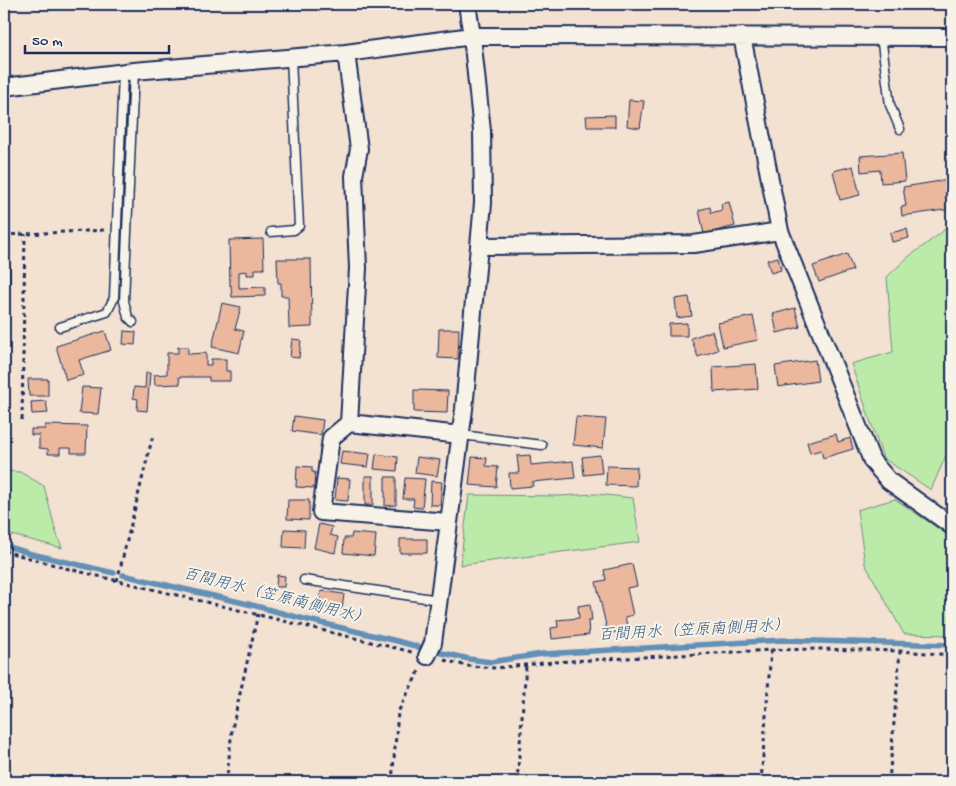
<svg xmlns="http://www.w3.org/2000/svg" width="956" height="786" viewBox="0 0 956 786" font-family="'Gochi Hand','Klee One',sans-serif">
	<rect width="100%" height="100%" fill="#f3e1d2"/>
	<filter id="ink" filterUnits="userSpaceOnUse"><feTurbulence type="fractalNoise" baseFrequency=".02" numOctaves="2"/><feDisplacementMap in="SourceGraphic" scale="10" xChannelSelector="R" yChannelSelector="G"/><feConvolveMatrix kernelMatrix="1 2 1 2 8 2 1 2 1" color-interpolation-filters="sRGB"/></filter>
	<g filter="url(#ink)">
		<path fill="#bceba9" stroke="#6c8d84" d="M952,221V444L947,453L931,490L883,458L851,364L893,352L887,277L907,258L941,233Z
			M4,471L20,472L44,486L56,532L62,548L4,533Z
			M596,494L633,498L640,542L460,565L469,495L561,496Z
			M895,499L952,538V635L904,634L865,564L857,510Z"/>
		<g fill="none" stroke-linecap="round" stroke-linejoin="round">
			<path stroke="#6290b7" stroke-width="5.5" d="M4,545L32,554L114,573
				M123,575L248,604L304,619L397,641L422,648
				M438,652L469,659L491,662L542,654L783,640L952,645"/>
		</g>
		<path fill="#ebb79d" stroke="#1b2f5e" d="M629,100L644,101L640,128L627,126Z
			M615,115V127H587L586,116Z
			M902,153L905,181L881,183L880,170L861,172L860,156Z
			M853,166L860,195L840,200L833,171Z
			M947,180L951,209L902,216L901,207L906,206L903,187Z
			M729,202L735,226L704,234L699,210L710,207L711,213L722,210L721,204Z
			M907,229L909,238L892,242L890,233Z
			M263,239L264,269H255V275H247V271L239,272V288L265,287V296L232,297L231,285L230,286L229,240Z
			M4,246H9L10,283H4Z
			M847,254L853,270L819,282L813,266Z
			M778,257L781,270L771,273L767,260Z
			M277,259H311L312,327L289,328L288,296H281V283H278Z
			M689,297L692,316L677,318L675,299Z
			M222,303L241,307L235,329L244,331L239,353L212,347Z
			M4,305L7,322H4Z
			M795,308L800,327L777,333L773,314Z
			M753,316L758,340L723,347L718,323Z
			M687,323V336H669V324Z
			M439,329H459L458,359L438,358Z
			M105,331L111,350L79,360L84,375L66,380L56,346Z
			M124,331L136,332L135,345L123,344Z
			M712,331L718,350L698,357L691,338Z
			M292,339L301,340L299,358L290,357Z
			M178,347H188V354L206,353V365H211V359H226V371H230V381H209V377H179L180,384L155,385L154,375L167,374V353H178Z
			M815,360L818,381L778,387L775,366Z
			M756,364L758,389L714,392L713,367Z
			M146,373H150L147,411L137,410L138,399L133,398L134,387L145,388Z
			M28,379H48V396H29Z
			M82,387L101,388L98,414L79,413Z
			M414,390L448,391L447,413L414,412Z
			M46,401L48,413L32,414L31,402Z
			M294,416L323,420L321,435L292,431Z
			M576,417L606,419L603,448L573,445Z
			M45,425L87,426L86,453H71V448H60V454H48V449L39,448V435H31V429H45Z
			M836,434L838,442L850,438L853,449L823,458L821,450L810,453L807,442Z
			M342,451L370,454L368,467L340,464Z
			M376,454L398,457L397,471L374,469Z
			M530,455L531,465L573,461L575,478L532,482L533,486L510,488L509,473H519L517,456Z
			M600,455L602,473L584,475L582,457Z
			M417,457L440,460L437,476L415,473Z
			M472,457L487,458L486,466L498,467L496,487L469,485Z
			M297,466L312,467V472H315L314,488L296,487Z
			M607,466L637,467L636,486L606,485Z
			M365,476H373V505H365Z
			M385,477H396V505L385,506Z
			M337,478L350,479L348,501L335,500Z
			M405,478L425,479L422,508L413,507L414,499H403Z
			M431,481L442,482L440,505H430Z
			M288,500H309V520L287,519Z
			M319,524L332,527L330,535L338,537L335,553L314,548Z
			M284,529L305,530L304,548L283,547Z
			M352,533L376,535L374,556L343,553L344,538H351Z
			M400,539H427V553H400Z
			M632,564L637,586L627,588L633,615L625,617L628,629L608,634L596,582L606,580L604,570Z
			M277,575L285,576L284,587H276Z
			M321,591L344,594L342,609L319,607Z
			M590,604L592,621H588L589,635L552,639L551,628L558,627L557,620L579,618L578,606Z"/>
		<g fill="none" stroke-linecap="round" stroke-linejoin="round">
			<g stroke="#1b2f5e" stroke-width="11">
				<path id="service" d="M881,36L890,105L900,129
					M271,232L294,230L299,226L291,58
					M133,322L128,317L124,301L134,71
					M60,327L107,312L114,298L123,73
					M461,435L542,445
					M304,580L439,600"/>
			</g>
			<g stroke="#1b2f5e" stroke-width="20">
				<path id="minor" d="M742,36L780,231L872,461L889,481L952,526
					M346,53L359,149L354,176L358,268L349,423
					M4,87L134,71L346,53L472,36L952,37
					M479,246L694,244L780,231
					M449,522L321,512L331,438L349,423L461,435
					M427,656L433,643L464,409L483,203L482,131L472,36L467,4"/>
			</g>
			<path stroke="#1b2f5e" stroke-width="3" stroke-dasharray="4 4" stroke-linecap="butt" d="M4,235L106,230
				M22,420L25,234
				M4,551L69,569L412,652
				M117,581L153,435
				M444,660L467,666L496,668L553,662L771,650L819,649L900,651L952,655
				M228,782L227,777L232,729L258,614
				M392,782L398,712L419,671
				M517,782L526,665
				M761,782L771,650
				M889,782L900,651"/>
			<use href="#service" stroke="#f7f3e8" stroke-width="8"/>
			<use href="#minor" stroke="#f7f3e8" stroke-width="16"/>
		</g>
	</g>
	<g text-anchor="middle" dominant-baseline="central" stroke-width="4" stroke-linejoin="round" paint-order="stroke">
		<g font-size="16" font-style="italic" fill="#395883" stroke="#f7f3e8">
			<text transform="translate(276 598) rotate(14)">百間用水（笠原南側用水）</text>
			<text transform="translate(694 632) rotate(-3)">百間用水（笠原南側用水）</text>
		</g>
	</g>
	<rect width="956" height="786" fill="none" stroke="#f7f3e8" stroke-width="20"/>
	<rect x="10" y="10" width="936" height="766" fill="none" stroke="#1b2f5e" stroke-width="2" filter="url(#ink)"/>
	<path d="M25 45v8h144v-8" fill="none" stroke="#1b2f5e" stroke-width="2.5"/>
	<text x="32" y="45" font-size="15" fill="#1b2f5e" stroke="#f7f3e8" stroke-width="4" paint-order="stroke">50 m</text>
</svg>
